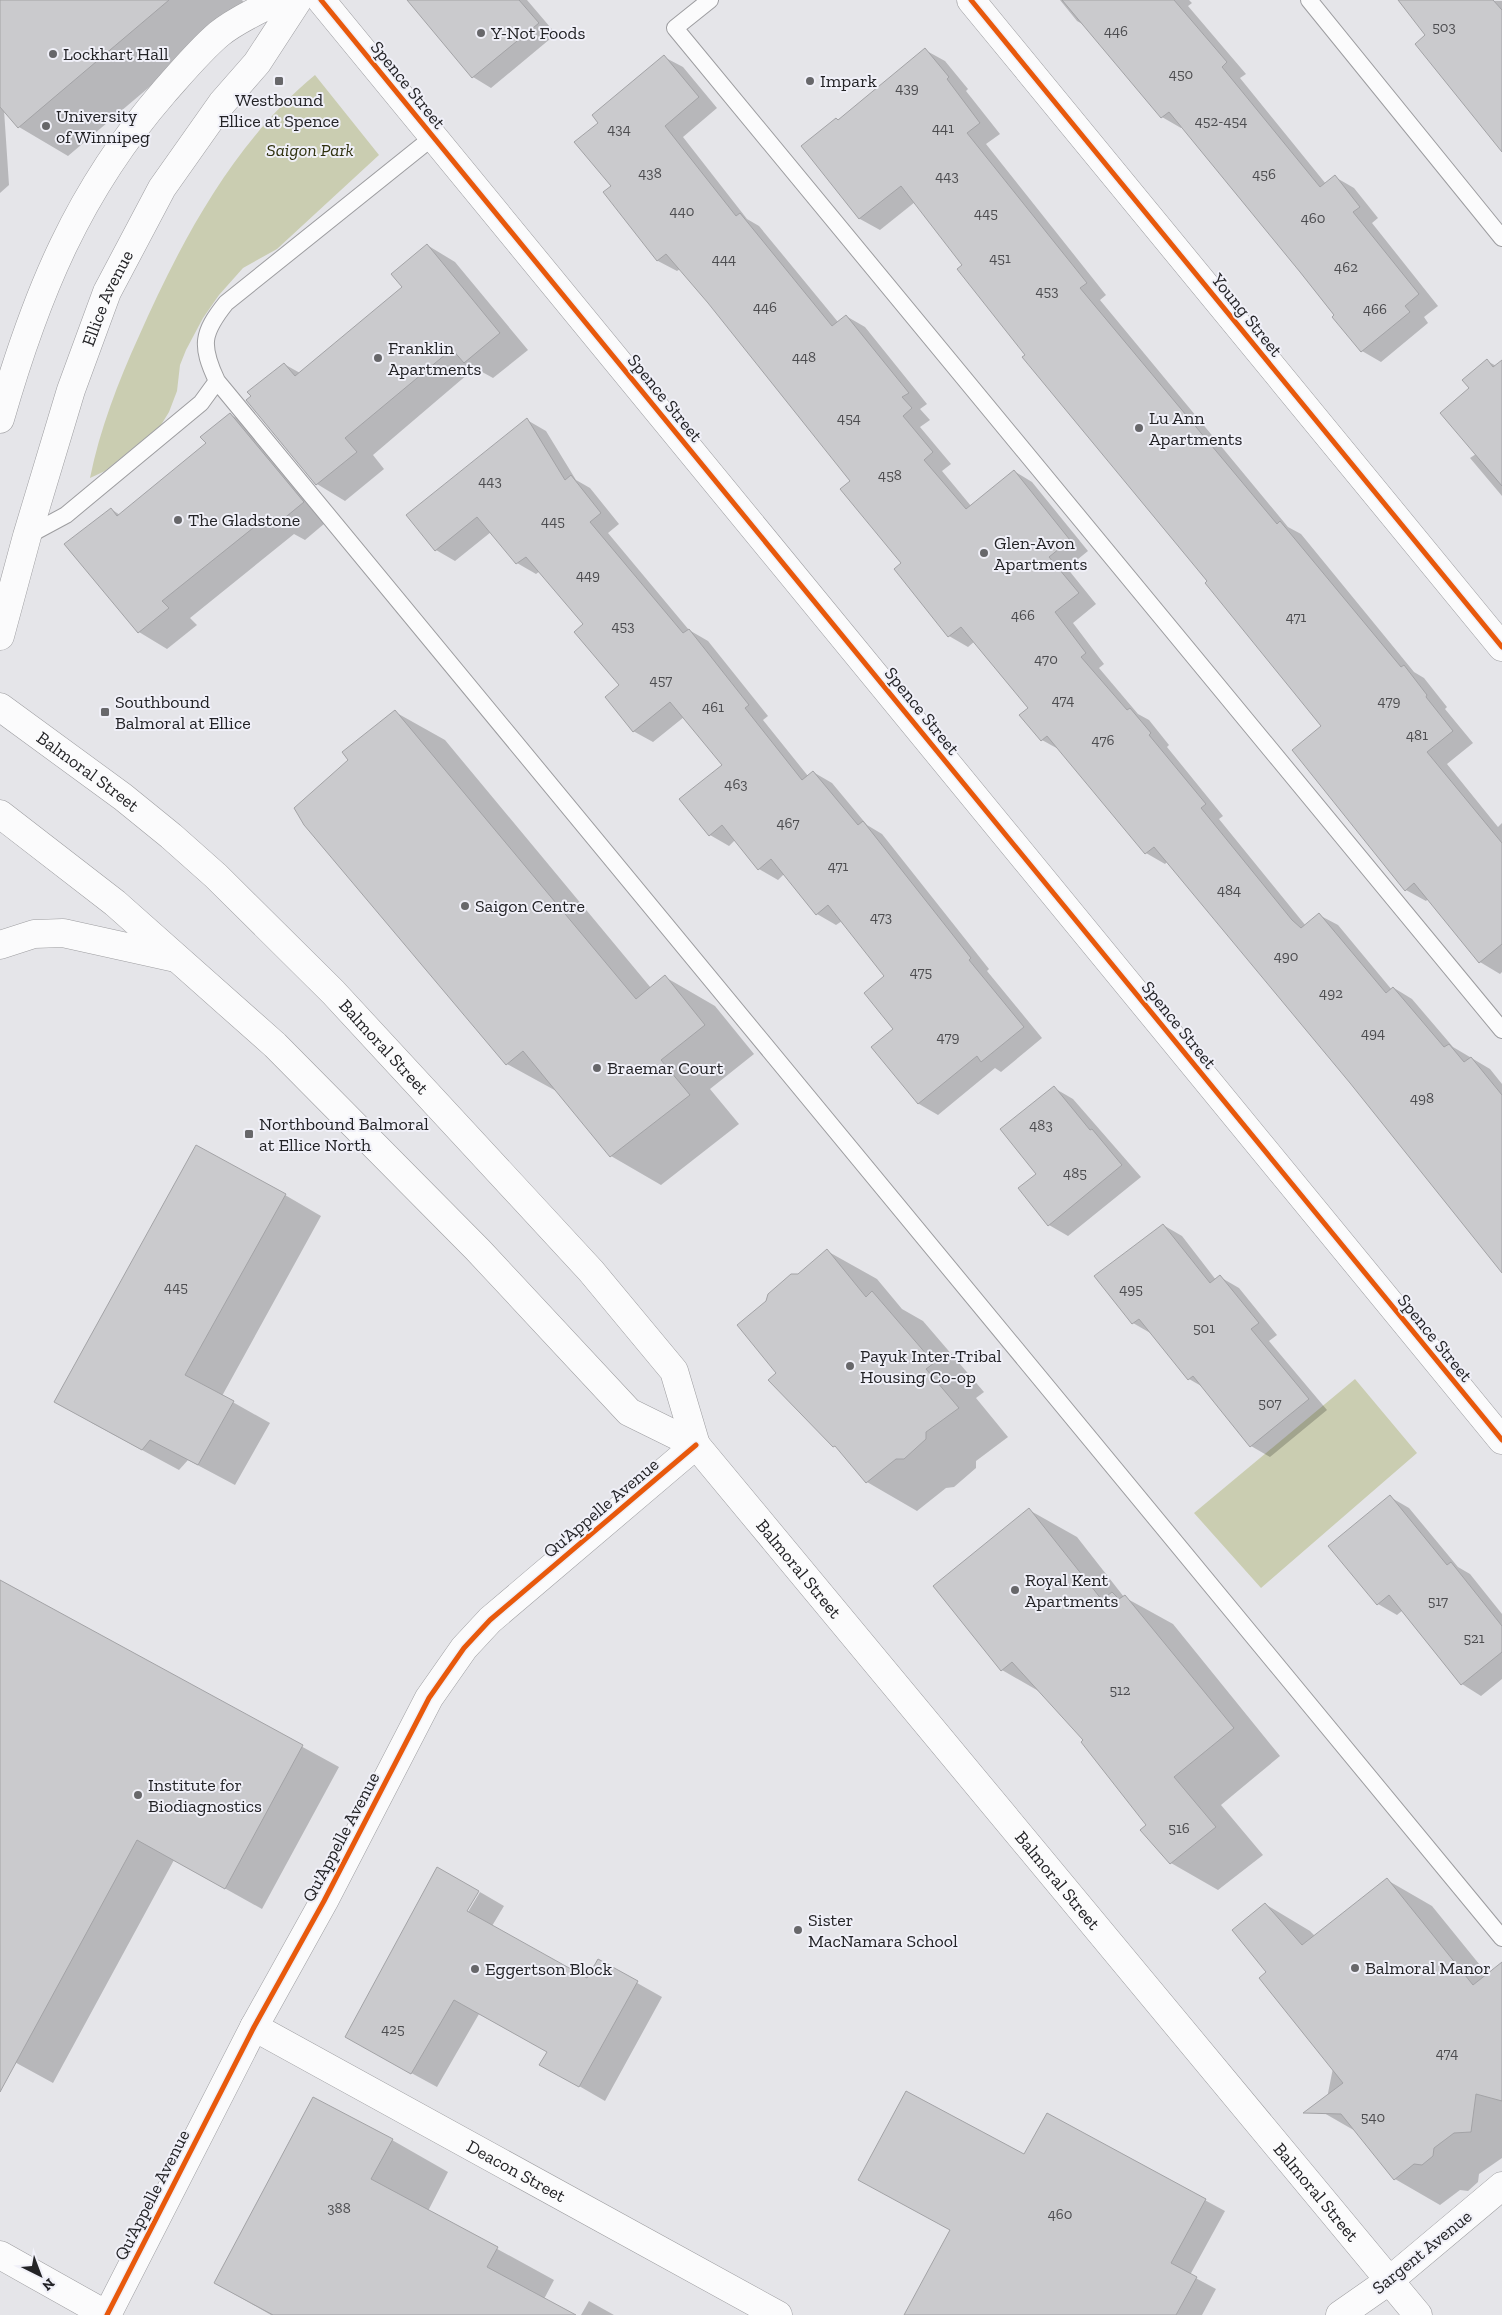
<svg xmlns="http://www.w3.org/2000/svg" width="1502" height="2315" viewBox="0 0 1502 2315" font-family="'Zilla Slab',serif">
	<rect width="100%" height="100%" fill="#e5e5e9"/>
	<path fill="#cacdb1" d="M315,75L379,155L277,249L243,268L219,295L203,318L186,350L180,365L177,391L169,412L161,425L105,471L90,478C100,429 118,382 139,336C181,241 234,142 315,75Z
		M1355,1379L1417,1453L1261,1588L1194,1513Z"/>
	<path fill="#0003" d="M0,0H242L246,5L68,156L19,127L4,110L9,185L0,193Z
		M409,0H527L556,34L491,88L473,77Z
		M1060,0H1189L1192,3L1188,6L1246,74L1240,78L1326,184L1335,177L1354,188L1378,218L1372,223L1438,306L1424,317L1428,323L1381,362L1362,351L1256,215L1251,212L1183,127L1181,128L1162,117L1084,25L1077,21Z
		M1398,0L1502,1V144L1427,36Z
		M925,50L945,61L968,89L966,91L1000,134L986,144L1106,295L1100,300L1288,527L1301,534L1414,672L1424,678L1447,707L1445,709L1473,743L1447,764L1498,827L1502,823V972L1500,974L1480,962L1428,899L1426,901L1406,890L1323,726L1027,355L963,265L915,202L880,230L860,219L803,146L839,121Z
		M664,57L683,67L717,108L683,137L747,219L759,226L838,322L846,316L865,327L927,404L920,409L930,420L920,427L951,464L942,471L971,506L1014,471L1032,482L1088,551L1067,568L1096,604L1073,623L1104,664L1099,668L1138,714L1149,720L1169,745L1167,747L1223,816L1219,819L1306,926L1319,915L1338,925L1392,990L1394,988L1412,999L1453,1047L1490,1069L1502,1084V1270L1351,1082L1168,861L1165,864L1146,853L1060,750L1042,740L1030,708L975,641L968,647L949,636L852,481L709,302L680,269L677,271L658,261L605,192L612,186L599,123Z
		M427,245L455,262L528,350L493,378L475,368L373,455L384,469L345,501L317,484L284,364L300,373L403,287Z
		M1487,361L1502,369V496L1470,458L1476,454L1471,388Z
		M231,415L259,431L331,518L305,540L294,534L190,618L197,625L167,649L139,632L65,545L111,509L120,515L208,443Z
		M527,420L546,431L576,480L590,488L619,524L608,533L689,630L708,641L768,716L763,720L808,776L813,772L832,783L867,825L882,834L989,969L987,971L1042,1038L1001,1072L995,1068L938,1115L919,1104L873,1048L895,1030L886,977L842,921L836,925L817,914L784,874L778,880L759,869L735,840L729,846L710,835L724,765L684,717L653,742L633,731L621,686L585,625L540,571L536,574L517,563L491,532L455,561L436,550Z
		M395,712L445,740L651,988L665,977L715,1006L754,1054L710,1089L739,1124L661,1185L611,1156L558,1092L507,1064L350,760Z
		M1054,1088L1073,1099L1141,1177L1068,1236L1049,1225Z
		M285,1195L321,1216L222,1396L270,1423L235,1485L188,1460L179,1470L92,1423Z
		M1163,1225L1182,1236L1216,1280L1220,1277L1239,1288L1277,1335L1269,1341L1327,1410L1270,1457L1251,1446L1203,1387L1189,1379L1152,1334L1133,1323Z
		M827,1251L877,1279L902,1309L923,1321L984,1392L976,1398L1008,1437L976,1461V1468L954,1487L946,1488L917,1511L867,1482L840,1450L769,1380L778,1373L798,1276Z
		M1390,1497L1409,1508L1458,1567L1470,1574L1502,1614V1679L1481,1696L1462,1684L1403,1610L1397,1615L1378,1604Z
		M1029,1510L1077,1537L1124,1597L1173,1624L1280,1756L1221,1805L1263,1855L1218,1890L1171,1863L1148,1825L1084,1740L1042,1693L1002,1670Z
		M0,1581L339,1767L262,1909L174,1860L53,2083L0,2054Z
		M1387,1880L1432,1906L1488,1975L1502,1979V2158L1479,2174L1478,2182L1468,2191L1460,2190L1440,2205L1395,2179L1357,2132L1324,2113L1333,2068L1268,1972L1265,1904L1310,1931L1315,1936Z
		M480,1892L504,1906L492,1926L588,1980L598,1961L662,1997L605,2101L541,2064L548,2052L479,2014L437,2087L371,2051L463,1916L465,1917Z
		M1047,2115L1225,2211L1190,2275L1216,2289L1202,2315H905L951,2230L1025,2156Z
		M392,2140L448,2172L428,2211L554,2280L544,2299L573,2315H271L215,2283Z
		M589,2301L614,2315H581Z"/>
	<path fill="#cacacd" stroke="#a3a3a6" d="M0,0H169L18,128L0,107Z
		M407,0H519L539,23L472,78Z
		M1062,0H1174L1227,62L1222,67L1320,187L1335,175L1360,207L1353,212L1419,294L1405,306L1410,312L1361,352L1332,317L1334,315L1300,272L1169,112L1161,118Z
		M1398,0H1493L1502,10V152L1415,44L1425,35Z
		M925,48L949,77L947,79L980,123L967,133L1087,283L1080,288L1277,524L1280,521L1401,667L1404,665L1427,695L1426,697L1453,731L1427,752L1502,843V944L1479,963L1414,883L1405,891L1292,750L1321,726L1205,583L1207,581L1022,357L1025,355L957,269L962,265L901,186L859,219L801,146L836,118L838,120Z
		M664,55L699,97L665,126L736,216L740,213L832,326L846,315L909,393L902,397L912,408L903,416L933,452L924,460L966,509L1014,470L1070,540L1049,557L1079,593L1055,612L1086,653L1081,657L1127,710L1130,708L1151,733L1149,735L1206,804L1201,808L1292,920L1301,928L1319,913L1386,993L1393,987L1444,1047L1449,1044L1464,1062L1471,1057L1502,1095V1273L1350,1083L1154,847L1145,854L1047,736L1041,741L1019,715L1028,708L961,627L948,637L894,569L901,563L840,489L850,481L708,303L666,254L657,261L603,192L611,186L574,142L598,123L592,115Z
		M427,244L500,333L464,363L452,349L345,438L357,452L316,485L246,400L251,396L247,392L284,363L295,376L402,287L391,274Z
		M1487,359L1493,367L1502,360V486L1440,413L1469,388L1462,380Z
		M230,413L304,502L276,525L268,516L162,601L169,608L138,633L64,544L111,508L117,516L206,443L200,437Z
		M527,418L565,480L571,475L601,513L590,522L683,633L689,629L749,705L745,708L802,780L813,771L858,825L863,821L971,958L969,960L1024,1027L981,1062L977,1056L918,1104L871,1047L893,1029L864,993L884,976L828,905L816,915L771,859L758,870L722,825L709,836L679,799L722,765L670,702L633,732L605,697L619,685L574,632L583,624L526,557L516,564L477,517L435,551L406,515Z
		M395,710L636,999L665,975L705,1025L661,1060L690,1095L610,1157L523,1051L506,1065L304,825L294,808L348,760L342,752Z
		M1054,1086L1090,1130L1092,1129L1122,1165L1048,1226L1018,1188L1036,1174L1000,1129Z
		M196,1145L286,1194L185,1375L234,1401L198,1465L150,1440L142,1450L54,1402Z
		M1163,1224L1210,1283L1220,1275L1259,1323L1251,1329L1309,1399L1250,1447L1193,1376L1188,1380L1139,1319L1132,1324L1094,1276Z
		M827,1249L866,1297L872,1291L934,1363L926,1369L959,1408L926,1432V1439L904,1459H896L866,1483L835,1446L833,1447L768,1380L776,1373L737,1325L766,1301L768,1294L791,1274H798Z
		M1390,1495L1447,1565L1451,1562L1502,1626V1652L1461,1685L1389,1595L1377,1605L1328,1546Z
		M1029,1508L1102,1600L1112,1592L1119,1599L1125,1595L1234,1728L1174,1777L1216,1827L1170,1864L1140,1830L1146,1825L1081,1742L1083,1740L1012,1662L1001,1671L933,1586Z
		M0,1580L303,1745L225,1889L137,1840L0,2092Z
		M437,1867L479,1891L467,1911L587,1978L598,1959L638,1981L579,2087L539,2065L547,2052L454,2000L411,2074L345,2037Z
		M1387,1878L1473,1985L1502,1962V2101L1476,2094L1471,2132L1454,2133L1434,2148L1433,2156L1422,2165L1414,2164L1394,2180L1341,2114L1303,2113L1343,2083L1259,1978L1266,1972L1232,1930L1265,1903L1302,1945Z
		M906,2091L1024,2154L1047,2113L1206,2199L1171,2263L1197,2277L1176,2315H904L950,2230L858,2180Z
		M313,2097L393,2139L371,2179L498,2247L487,2267L576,2315H273L214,2283Z"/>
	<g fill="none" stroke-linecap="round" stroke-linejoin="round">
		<g stroke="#9d9da0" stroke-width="18">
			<path id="service" d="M710,0L675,28L1502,1030
				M1309,0L1502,238
				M433,137L226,303C202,333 200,345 217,381L1502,1938
				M27,536L66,515L201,403L217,381"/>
		</g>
		<g stroke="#9d9da0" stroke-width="29">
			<g id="minor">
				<path d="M321,0L1502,1440"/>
				<path d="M971,0L1502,647"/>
				<path id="s1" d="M254,2027L778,2315"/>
				<path d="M107,2315L254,2027L324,1901L429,1698L464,1648L490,1620L696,1445"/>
			</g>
		</g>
		<g stroke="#9d9da0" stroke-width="29">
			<path id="tertiary" d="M0,2255L107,2315
				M1340,2315L1390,2280"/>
		</g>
		<g stroke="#9d9da0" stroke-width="29">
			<g id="secondary">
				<path d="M0,419C36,294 78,191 164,92C181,73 199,51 219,34C236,20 259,10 278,0"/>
				<path id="s2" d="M0,636L27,536L71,390L107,292L162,188L222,103L257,63L298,0"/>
				<path id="s3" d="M0,707L123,797L171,836L216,876L333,992L591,1271L674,1371L696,1445"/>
				<path id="s4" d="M0,814L115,903L275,1045L478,1250L629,1412L696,1445L1418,2315"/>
				<path d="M0,945L34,934L63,933L176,958"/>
				<path d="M1390,2280L1502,2186"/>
			</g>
		</g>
		<use href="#service" stroke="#fbfbfc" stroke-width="16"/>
		<use href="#minor" stroke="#fbfbfc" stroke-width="28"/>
		<use href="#tertiary" stroke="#fbfbfc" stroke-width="28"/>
		<use href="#secondary" stroke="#fbfbfc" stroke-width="28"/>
		<g stroke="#f0f0f8" stroke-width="8">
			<path id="cycleway" d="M321,0L1502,1440
				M971,0L1502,647
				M107,2315L254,2027L324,1901L429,1698L464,1648L490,1620L696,1445"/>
		</g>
		<use href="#cycleway" stroke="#e8590c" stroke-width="5"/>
	</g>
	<g fill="#67676a" stroke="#f0f0f8" stroke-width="2">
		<circle cx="481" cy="33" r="5"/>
		<circle cx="53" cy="54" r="5"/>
		<rect x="274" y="76" width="10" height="10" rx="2.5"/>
		<circle cx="810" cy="81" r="5"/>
		<circle cx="46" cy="126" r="5"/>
		<circle cx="378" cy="358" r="5"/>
		<circle cx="1139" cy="428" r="5"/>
		<circle cx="178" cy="520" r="5"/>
		<circle cx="984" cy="553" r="5"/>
		<rect x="100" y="707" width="10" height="10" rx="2.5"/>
		<circle cx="465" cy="906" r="5"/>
		<circle cx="597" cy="1068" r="5"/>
		<rect x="244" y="1129" width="10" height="10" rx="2.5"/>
		<circle cx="850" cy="1366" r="5"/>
		<circle cx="1015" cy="1590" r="5"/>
		<circle cx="138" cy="1795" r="5"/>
		<circle cx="798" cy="1930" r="5"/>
		<circle cx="1355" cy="1968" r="5"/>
		<circle cx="475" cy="1969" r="5"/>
	</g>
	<g text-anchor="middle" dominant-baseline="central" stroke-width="4" stroke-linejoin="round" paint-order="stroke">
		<g font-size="15" fill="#4d4d50">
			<text x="1444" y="27">503</text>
			<text x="1116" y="31">446</text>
			<text x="1181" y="74">450</text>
			<text x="907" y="88">439</text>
			<text x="1221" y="121">452-454</text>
			<text x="943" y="128">441</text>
			<text x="619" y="129">434</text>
			<text x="650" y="173">438</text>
			<text x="1264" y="174">456</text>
			<text x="947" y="176">443</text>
			<text x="682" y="211">440</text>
			<text x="986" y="213">445</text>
			<text x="1313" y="218">460</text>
			<text x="1000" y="258">451</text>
			<text x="724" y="259">444</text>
			<text x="1346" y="267">462</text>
			<text x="1047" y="291">453</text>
			<text x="765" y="307">446</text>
			<text x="1375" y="309">466</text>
			<text x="804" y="357">448</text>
			<text x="849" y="418">454</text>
			<text x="890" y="475">458</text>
			<text x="490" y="481">443</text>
			<text x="553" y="521">445</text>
			<text x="588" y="575">449</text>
			<text x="1023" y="615">466</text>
			<text x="1296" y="617">471</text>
			<text x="623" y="626">453</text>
			<text x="1046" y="659">470</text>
			<text x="661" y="680">457</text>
			<text x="1063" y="700">474</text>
			<text x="1389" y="701">479</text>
			<text x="713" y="707">461</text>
			<text x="1417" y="735">481</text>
			<text x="1103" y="740">476</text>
			<text x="736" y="784">463</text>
			<text x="788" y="823">467</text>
			<text x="838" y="866">471</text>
			<text x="1229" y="890">484</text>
			<text x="881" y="917">473</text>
			<text x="1286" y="956">490</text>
			<text x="921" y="972">475</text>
			<text x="1331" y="993">492</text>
			<text x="1373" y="1033">494</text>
			<text x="948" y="1037">479</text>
			<text x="1422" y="1098">498</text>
			<text x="1041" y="1125">483</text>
			<text x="1075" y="1173">485</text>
			<text x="176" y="1287">445</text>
			<text x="1131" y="1289">495</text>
			<text x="1204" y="1328">501</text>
			<text x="1270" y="1403">507</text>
			<text x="1438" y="1601">517</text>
			<text x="1474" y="1638">521</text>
			<text x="1120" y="1690">512</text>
			<text x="1179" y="1828">516</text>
			<text x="393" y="2029">425</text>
			<text x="1447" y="2053">474</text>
			<text x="1373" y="2117">540</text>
			<text x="339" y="2208">388</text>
			<text x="1060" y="2214">460</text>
		</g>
		<g font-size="18" fill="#232326" stroke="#f0f0f8" text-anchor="start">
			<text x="491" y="33">Y-Not Foods</text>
			<text x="63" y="54">Lockhart Hall</text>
			<text x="820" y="81">Impark</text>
			<text x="279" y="100" text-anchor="middle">Westbound<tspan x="279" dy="21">Ellice at Spence</tspan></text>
			<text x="56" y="116">University<tspan x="56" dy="21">of Winnipeg</tspan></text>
			<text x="388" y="348">Franklin<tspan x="388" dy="21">Apartments</tspan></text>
			<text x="1149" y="418">Lu Ann<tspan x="1149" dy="21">Apartments</tspan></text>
			<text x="188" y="520">The Gladstone</text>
			<text x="994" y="543">Glen-Avon<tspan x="994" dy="21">Apartments</tspan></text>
			<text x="115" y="702">Southbound<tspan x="115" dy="21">Balmoral at Ellice</tspan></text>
			<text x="475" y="906">Saigon Centre</text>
			<text x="607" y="1068">Braemar Court</text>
			<text x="259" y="1124">Northbound Balmoral<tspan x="259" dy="21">at Ellice North</tspan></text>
			<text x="860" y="1356">Payuk Inter-Tribal<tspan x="860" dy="21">Housing Co-op</tspan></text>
			<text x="1025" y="1580">Royal Kent<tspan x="1025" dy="21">Apartments</tspan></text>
			<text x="148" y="1785">Institute for<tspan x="148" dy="21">Biodiagnostics</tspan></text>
			<text x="808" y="1920">Sister<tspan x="808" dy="21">MacNamara School</tspan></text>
			<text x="1365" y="1968">Balmoral Manor</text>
			<text x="485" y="1969">Eggertson Block</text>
		</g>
		<g font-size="18" fill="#232326" stroke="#f0f0f8">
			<text transform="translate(408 85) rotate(51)">Spence Street</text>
			<text stroke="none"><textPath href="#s2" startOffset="355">Ellice Avenue</textPath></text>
			<text transform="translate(1247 315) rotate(51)">Young Street</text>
			<text transform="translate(665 398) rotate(51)">Spence Street</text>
			<text transform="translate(922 711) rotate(51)">Spence Street</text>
			<text stroke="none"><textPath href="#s3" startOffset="109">Balmoral Street</textPath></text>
			<text transform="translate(1179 1025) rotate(51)">Spence Street</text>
			<text stroke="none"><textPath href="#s3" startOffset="514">Balmoral Street</textPath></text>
			<text transform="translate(1435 1338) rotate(51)">Spence Street</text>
			<text transform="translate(601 1508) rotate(-40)">Qu'Appelle Avenue</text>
			<text stroke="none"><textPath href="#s4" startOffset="1105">Balmoral Street</textPath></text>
			<text transform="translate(341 1837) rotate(-62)">Qu'Appelle Avenue</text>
			<text stroke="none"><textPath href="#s4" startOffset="1510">Balmoral Street</textPath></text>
			<text stroke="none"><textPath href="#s1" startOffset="299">Deacon Street</textPath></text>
			<text stroke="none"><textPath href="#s4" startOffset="1915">Balmoral Street</textPath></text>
			<text transform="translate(152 2195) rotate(-63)">Qu'Appelle Avenue</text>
			<text transform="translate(1422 2252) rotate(-39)">Sargent Avenue</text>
		</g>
		<g font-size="18" font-style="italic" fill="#2f310e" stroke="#f0f0f8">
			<text x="310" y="150">Saigon Park</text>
		</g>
	</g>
	<g transform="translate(40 2275) rotate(138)" stroke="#f0f0f8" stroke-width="4" paint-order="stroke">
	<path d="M0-4L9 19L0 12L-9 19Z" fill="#232326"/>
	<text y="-8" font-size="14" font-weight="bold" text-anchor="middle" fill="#232326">N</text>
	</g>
</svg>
